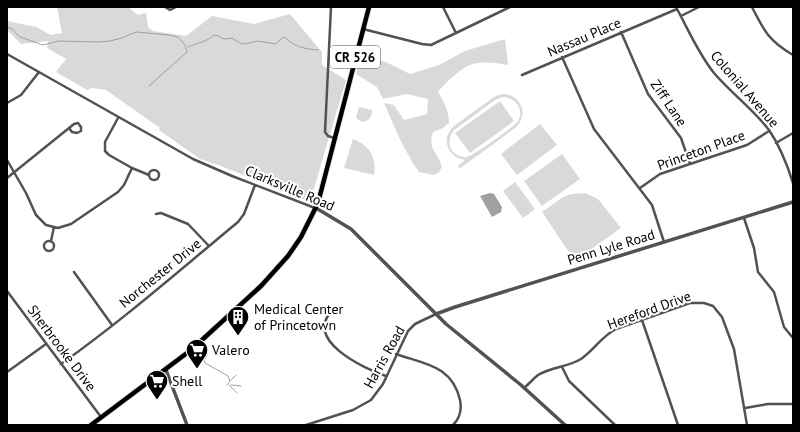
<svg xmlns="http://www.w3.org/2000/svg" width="800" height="432" viewBox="0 0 800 432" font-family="'PT Sans',sans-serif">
	<rect width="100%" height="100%" fill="#fff"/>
	<path fill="#d9d9d9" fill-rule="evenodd" d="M57,7H128L138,15L146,13L148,27L153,31L186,36L212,16L254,24L290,14L322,52V65L346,80L310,202L221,166L200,159L159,130L160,128L106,90L92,88L87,90L56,72L66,59L47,48L48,41L21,44L7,30V21L36,27L51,35L62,33Z
		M505,39L508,65C497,63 485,61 473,64C462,67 446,82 438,92C444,102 449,110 449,123L443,128L433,132C427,150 438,152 442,167L439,172L434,175L419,172C404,151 394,126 384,103L394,105L404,120L427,114L428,99L407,94L383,99L377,87L356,74L361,56L386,62L410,74L439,65L465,51Z
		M502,94C521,94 530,115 515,128L459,169L458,166L465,160C448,158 440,139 454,126L494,97ZM503,97C515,98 525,109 518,121C514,127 473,156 467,157C461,158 454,154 451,149C448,143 450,136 453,131L495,100Z
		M500,101L514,121L470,153L455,133Z
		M359,107L372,110C372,117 370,120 363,122L356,118Z
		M540,124L557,145L517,175L501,154Z
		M353,139C370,146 377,157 374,175L344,168Z
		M562,154L580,179L542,206L524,181Z
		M515,182L535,209L523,218L503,191Z
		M585,193L598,199L621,228L580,257L573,258L542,212L563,197L571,194Z"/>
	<path fill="#a0a0a0" d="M490,193L494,194L502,207L501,212L492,217L480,196Z"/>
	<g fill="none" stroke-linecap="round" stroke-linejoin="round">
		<path stroke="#a0a0a0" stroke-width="1" d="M7,27L12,29L20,37L43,45L59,41L98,42L110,41L122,38L136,32L169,35L178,37L185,45L187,52L149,86
			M188,47C197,43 207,42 214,35C223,36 219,41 232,38L240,43L245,44L257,41L276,44L283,37L286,38C294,47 306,49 318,50
			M207,355L204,361L205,363L228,376L230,381
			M227,385L230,381L236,375
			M229,385L237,393
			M231,385L241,386"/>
		<g stroke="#dbdbdb" stroke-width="6">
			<path id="primary" d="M91,425L191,350L261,286L288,256L301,237L318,203L369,7"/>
		</g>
		<path stroke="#525252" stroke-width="2.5" d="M165,7L170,10L176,7
			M331,7L325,132L328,136L334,138
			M443,7L456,33
			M676,7C688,29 698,53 714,73C731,93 753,109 769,130C780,146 787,164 793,183
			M752,7C764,31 769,41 793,55
			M681,16L699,7
			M363,29L422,44L431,45L510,7
			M621,32L648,94L681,138L690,164
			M7,54L193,159L232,176L315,208
			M562,57L594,129L652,205L664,242
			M522,75L677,9
			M7,103L21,95L39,72
			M118,118L105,142V151L109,155L132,168L149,175
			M776,143L793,133
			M7,160L26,193L36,215L46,225L58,228L71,224L118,192L124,185L132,168
			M149 175a5 5 0 1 1 10 0a5 5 0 1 1-10 0Z
			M7,178L74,124L78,123L81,127V131L77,133L72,132L69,128
			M640,188L660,174L747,145L769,131
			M156,214L161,213L188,224L209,246
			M744,218L754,248L758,272L774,292L784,327L793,338
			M51,241L54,227
			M44 246a5 5 0 1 1 10 0a5 5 0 1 1-10 0Z
			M74,272L112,325
			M7,291L101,417
			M334,309C300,339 365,369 386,376
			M642,320L678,425
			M396,354C424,364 452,365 460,400C462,410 460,418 453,425
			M61,364C123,320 180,270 238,222L244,214L255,185
			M562,367L569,381L615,425
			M7,372L46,344
			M524,388C529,384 533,379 538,375C551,367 568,367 581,359C594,350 602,336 616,329L690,303H704L713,306L722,317L734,349L747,425
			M745,408L768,404H793
			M306,425L353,410L371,400L383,384L408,331L415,324L436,314"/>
		<path stroke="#525252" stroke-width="3.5" d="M316,208L351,229L446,324L521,385L565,425
			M436,314L455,307L793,202
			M166,370L187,425"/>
		<use href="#primary" stroke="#000" stroke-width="4.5"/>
	</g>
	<defs>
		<g id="building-pin" transform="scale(1.15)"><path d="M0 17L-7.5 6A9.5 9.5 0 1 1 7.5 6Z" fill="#000" stroke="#fff"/><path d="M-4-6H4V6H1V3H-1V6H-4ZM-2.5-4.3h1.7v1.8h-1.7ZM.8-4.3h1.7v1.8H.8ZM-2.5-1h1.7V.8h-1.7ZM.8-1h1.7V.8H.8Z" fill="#fff"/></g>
		<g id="supermarket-pin" transform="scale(1.15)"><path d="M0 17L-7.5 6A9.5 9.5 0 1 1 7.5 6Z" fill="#000" stroke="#fff"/><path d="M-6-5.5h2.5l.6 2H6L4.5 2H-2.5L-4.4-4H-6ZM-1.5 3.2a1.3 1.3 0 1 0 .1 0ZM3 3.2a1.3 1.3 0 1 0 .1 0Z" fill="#fff"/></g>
	</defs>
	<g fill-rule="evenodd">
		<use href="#building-pin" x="238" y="317"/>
		<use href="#supermarket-pin" x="197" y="350"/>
		<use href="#supermarket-pin" x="157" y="381"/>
	</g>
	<g text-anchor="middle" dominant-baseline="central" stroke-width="4" stroke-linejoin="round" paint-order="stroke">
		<rect fill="#fff" stroke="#4c4c4c" stroke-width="1" x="330" y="46" width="50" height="22" rx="3"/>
		<g font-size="13" font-weight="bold" fill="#000">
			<text x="355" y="57">CR 526</text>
		</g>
		<g font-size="14" fill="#000" stroke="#fff">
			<text transform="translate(584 37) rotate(-23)">Nassau Place</text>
			<text transform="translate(745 89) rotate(49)">Colonial Avenue</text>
			<text transform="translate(669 103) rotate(56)">Ziff Lane</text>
			<text transform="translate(701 150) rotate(-20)">Princeton Place</text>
			<text transform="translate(290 188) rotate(23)">Clarksville Road</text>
			<text transform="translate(611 247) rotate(-17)">Penn Lyle Road</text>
			<text transform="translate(160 273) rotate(-39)">Norchester Drive</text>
			<text transform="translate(649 310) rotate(-20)">Hereford Drive</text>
			<text transform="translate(62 348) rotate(53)">Sherbrooke Drive</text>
			<text transform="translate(384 357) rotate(-61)">Harris Road</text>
		</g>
		<g font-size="14" fill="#000" stroke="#fff" text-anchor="start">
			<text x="254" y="309">Medical Center<tspan x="254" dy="16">of Princetown</tspan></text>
			<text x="212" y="350">Valero</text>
			<text x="172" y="381">Shell</text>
		</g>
	</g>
	<rect width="800" height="432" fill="none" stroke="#000000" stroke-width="16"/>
</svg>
